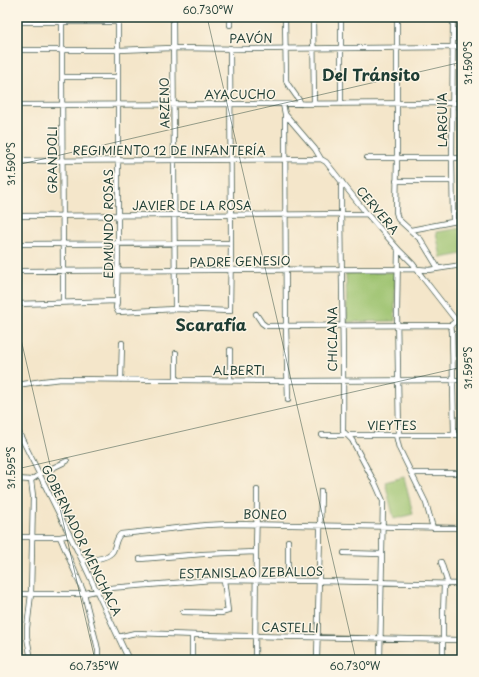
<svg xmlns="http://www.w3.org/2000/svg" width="479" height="677" viewBox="0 0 479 677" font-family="'Playpen Sans',sans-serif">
	<rect width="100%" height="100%" fill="#fcf5e5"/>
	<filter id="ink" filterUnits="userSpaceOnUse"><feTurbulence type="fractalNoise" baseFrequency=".025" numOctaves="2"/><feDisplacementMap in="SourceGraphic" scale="8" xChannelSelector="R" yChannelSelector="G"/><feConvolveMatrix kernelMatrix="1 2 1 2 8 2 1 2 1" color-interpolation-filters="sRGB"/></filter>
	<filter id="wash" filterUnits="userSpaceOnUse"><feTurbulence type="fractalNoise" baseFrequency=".012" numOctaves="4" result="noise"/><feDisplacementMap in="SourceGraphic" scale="16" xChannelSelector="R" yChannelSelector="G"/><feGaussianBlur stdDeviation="0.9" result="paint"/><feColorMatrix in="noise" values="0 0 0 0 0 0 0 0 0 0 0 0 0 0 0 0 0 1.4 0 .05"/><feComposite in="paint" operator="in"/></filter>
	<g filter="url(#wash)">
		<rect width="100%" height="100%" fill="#f4e6ca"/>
		<path fill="#9cc26e" stroke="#5e8051" d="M462,228V254L441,258L436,232Z
			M395,272V321L347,322L346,273Z
			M404,477L413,514L394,519L385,482Z"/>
	</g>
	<g filter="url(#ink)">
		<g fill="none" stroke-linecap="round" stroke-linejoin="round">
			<g stroke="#3f564a" stroke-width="6">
				<path id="minor" d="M62,17V77L63,272V302
					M118,17V243L117,301L116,308L118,312L175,309L230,311L231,243L230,48
					M173,17L175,309
					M230,17V25
					M285,17L286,80L287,83L299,100L301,104
					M313,17L314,104
					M341,17V104
					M397,17V158L396,212L398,219L421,240L438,268
					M453,17L452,158L453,222
					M17,22H118
					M17,50H118L173,48L249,49L462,47
					M62,77H118
					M283,104L285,114L315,149L321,159L326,162L367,214L398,249L413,264L423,278L462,328
					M17,105L462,103
					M285,114L286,326L288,400
					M367,158H462
					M17,161L321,159
					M396,181H452
					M342,182L341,187C341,268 344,349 343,431L352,440L376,485L383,501L380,660
					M17,216L367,214
					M411,230L462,220
					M17,244L231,243
					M398,249L397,312L399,435
					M17,271L417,269L429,270L462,265
					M17,304L117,301
					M256,314L262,323L266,326L451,325L456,321
					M451,325L452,332L454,435
					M121,380L122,343
					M176,380V353
					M230,380V350
					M17,385L43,381L62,379L287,381L462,380
					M17,429L82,560L129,660
					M322,435H462
					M396,435L399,448L426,503L433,528
					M412,474L416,473H462
					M17,479L31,480L40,474L67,461
					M17,537H60L70,535
					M60,537L84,593L87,606L96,641L98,650V660
					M344,553L382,554
					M140,559L203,554L256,552
					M82,560C91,560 108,559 113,551C116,545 116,537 121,534L206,525L229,524L462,528
					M441,562L448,584
					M288,580V541
					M17,594H81L110,588L212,580L319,581L462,584
					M183,612L221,613L228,611L224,580
					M118,637L135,633L199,635L462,640
					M31,660L27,637V628L31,594L33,496L31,480
					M192,660V635
					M255,660L256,552L257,501V490
					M317,660L321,491
					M443,660V615L444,584"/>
			</g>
			<use href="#minor" stroke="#fff" stroke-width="4.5"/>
		</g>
	</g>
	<path fill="none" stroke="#1f3d34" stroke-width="1" stroke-opacity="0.45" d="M207,17L356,660M17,165L462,62M17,322L95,660M17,469L462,367"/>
	<g text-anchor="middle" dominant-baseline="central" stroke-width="3" stroke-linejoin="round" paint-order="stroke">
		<g font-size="12" fill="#1f3d34" stroke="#fcf5e5">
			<text x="251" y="38">PAVÓN</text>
			<text x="240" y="94">AYACUCHO</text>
			<text transform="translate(164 103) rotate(-91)">ARZENO</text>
			<text transform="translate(442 120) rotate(-90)">LARGUIA</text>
			<text x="169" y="150">REGIMIENTO 12 DE INFANTERÍA</text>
			<text transform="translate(52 160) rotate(-90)">GRANDOLI</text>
			<text x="192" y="205">JAVIER DE LA ROSA</text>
			<text transform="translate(378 210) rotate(50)">CERVERA</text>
			<text transform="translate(108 224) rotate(-90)">EDMUNDO ROSAS</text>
			<text transform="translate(240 261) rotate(-1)">PADRE GENESIO</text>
			<text transform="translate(332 339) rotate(-90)">CHICLANA</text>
			<text x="239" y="370">ALBERTI</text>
			<text x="392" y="425">VIEYTES</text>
			<text transform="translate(265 514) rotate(1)">BONEO</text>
			<text transform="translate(82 540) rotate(64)">GOBERNADOR MENCHACA</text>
			<text transform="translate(251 572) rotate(-1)">ESTANISLAO ZEBALLOS</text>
			<text transform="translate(290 627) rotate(1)">CASTELLI</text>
		</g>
		<g font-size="16" font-weight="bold" fill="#1f3d34" stroke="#fcf5e5">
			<text x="371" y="74">Del Tránsito</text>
			<text x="211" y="324">Scarafía</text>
		</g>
	</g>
	<rect width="479" height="677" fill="none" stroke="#fcf5e5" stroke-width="44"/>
	<rect x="22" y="22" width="435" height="633" fill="none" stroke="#1f3d34" stroke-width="1.5"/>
	<g font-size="10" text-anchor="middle" fill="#1f3d34">
		<text x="208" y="14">60.730°W</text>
		<text transform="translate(468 63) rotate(-90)" y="4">31.590°S</text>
		<text transform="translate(11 164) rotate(-90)" y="4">31.590°S</text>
		<text transform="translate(468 368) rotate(-90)" y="4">31.595°S</text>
		<text transform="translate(11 468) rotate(-90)" y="4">31.595°S</text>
		<text x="94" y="670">60.735°W</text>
		<text x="355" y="670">60.730°W</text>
	</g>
</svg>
